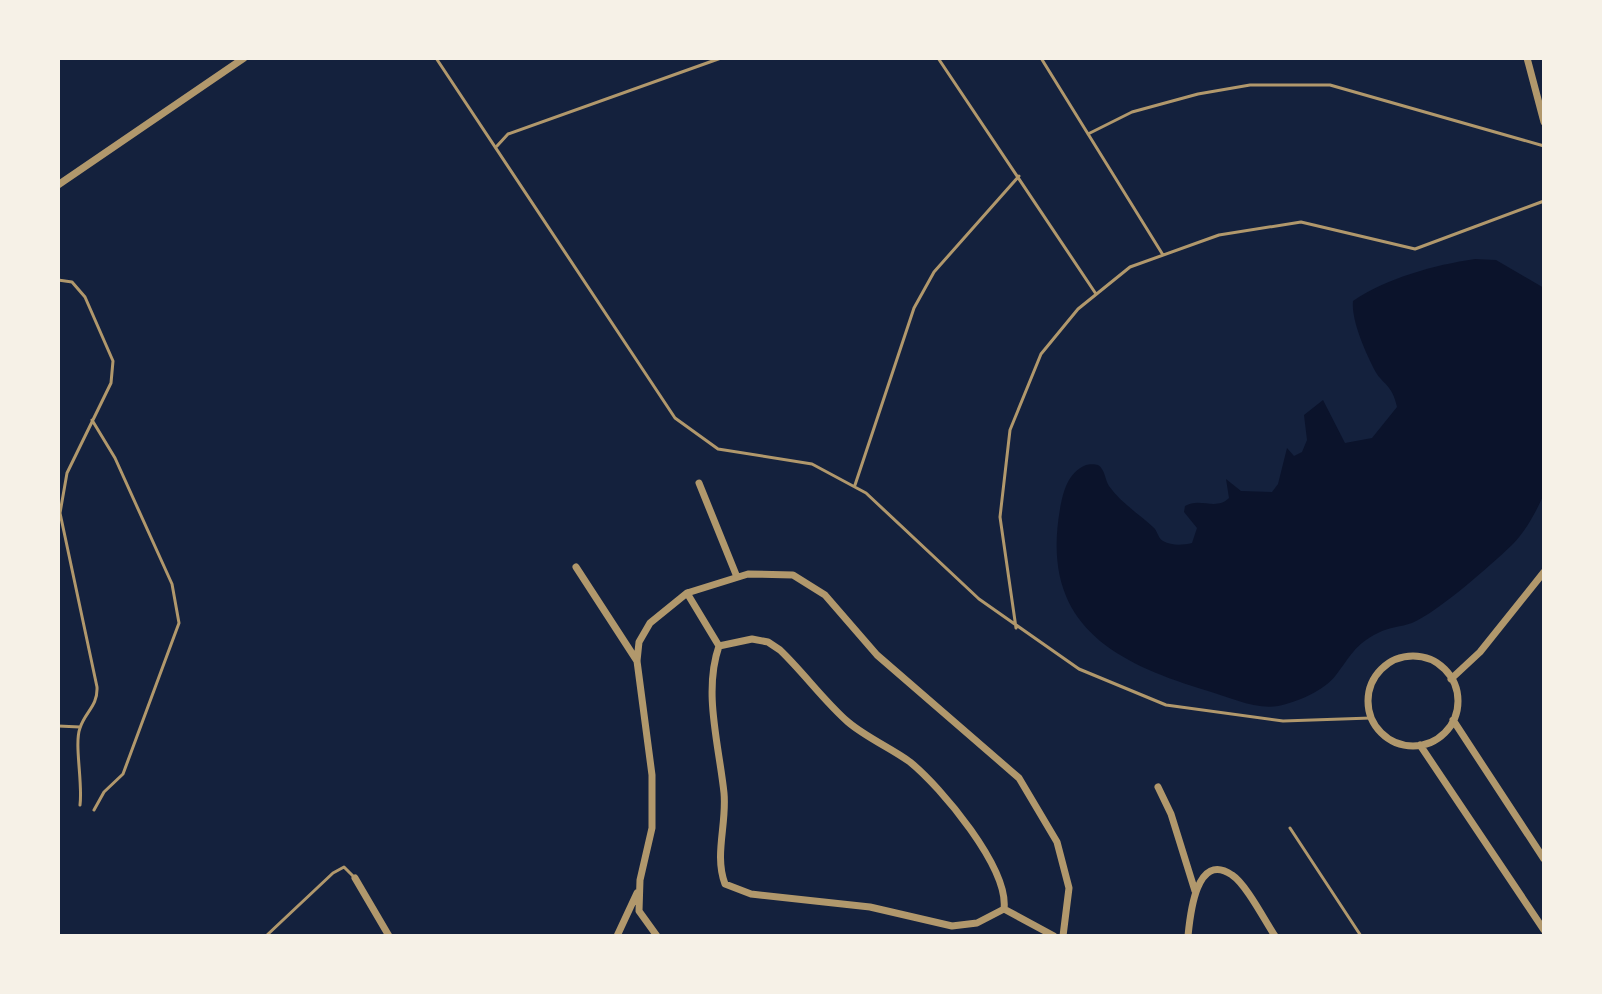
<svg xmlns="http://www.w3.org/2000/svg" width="1602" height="994" viewBox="0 0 1602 994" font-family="'Space Grotesk',sans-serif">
	<rect width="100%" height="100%" fill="#14213d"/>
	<path fill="#0b132b" d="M1475,259L1496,260L1544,288V494C1536,512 1526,531 1512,545C1491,565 1438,612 1412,623C1401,627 1389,627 1378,633C1355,644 1350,657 1336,675C1324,691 1297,702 1278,706C1256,710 1229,697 1208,691C1111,662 1040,623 1060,509C1063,492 1068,472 1086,465C1089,464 1095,464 1098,465C1105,469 1105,480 1109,486C1121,503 1138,513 1153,527C1158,531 1157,537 1163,541C1172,546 1183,545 1192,543L1197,528L1184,512L1185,506C1200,497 1216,511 1229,498L1226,479L1241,491L1272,492L1278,484L1287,448L1294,456L1302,452L1307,440L1304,415L1323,400L1345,443L1372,438L1397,407C1392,383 1382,385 1374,369C1365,351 1351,320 1353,301C1387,278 1434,265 1475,259Z"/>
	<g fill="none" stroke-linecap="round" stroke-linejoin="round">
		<path stroke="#b1986c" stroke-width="3" d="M436,58L675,418L718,449L812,464L866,493L979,599L1079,669L1166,705L1283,721L1371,718
			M938,58L1096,294
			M1041,58L1163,255
			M1088,134L1132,112L1198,94L1250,85H1330L1544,146
			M497,146L508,134L721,58
			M58,280L72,282L85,297L113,361L111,383L67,473L60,513L97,687C98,706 85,712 80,728C74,744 83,783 80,805
			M92,420L115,458L172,584L179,623L123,774L104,792L94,810
			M855,485L914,308L934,272L1019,176
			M1016,628L1000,517L1010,430L1041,354L1078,309L1130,267L1219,235L1301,222L1415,249L1544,201
			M58,726L80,727
			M1290,828L1361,936
			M266,936L333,873L344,867L355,878"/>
		<path stroke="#b1986c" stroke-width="7" d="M1527,58L1544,122
			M58,185L244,58
			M699,483L737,577
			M576,567L637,661
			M687,593L719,646
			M752,639L768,642L780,650C804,673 824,701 848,722C867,738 891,748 910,762C941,787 1009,868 1004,909L977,923L952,926L870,907L751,894L725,884C714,855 727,824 724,793C719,745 703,692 719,646Z
			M1368 701a45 45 0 1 1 90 0a45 45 0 1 1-90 0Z
			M1451,679L1480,652L1544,572
			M1453,720L1544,859
			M1420,745L1544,930
			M1158,787L1171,814L1195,891
			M355,878L389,936
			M1004,909L1054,936
			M617,936L637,893
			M657,936L639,911L640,880L652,828V775L637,661L639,642L650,623L687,593L748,574L793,575L825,595L877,655L1019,778L1057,842L1069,888L1063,936
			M1188,936C1190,916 1196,850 1232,875C1246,884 1265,921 1275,936"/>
	</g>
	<rect width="1602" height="994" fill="none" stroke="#f6f1e7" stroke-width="120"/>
</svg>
